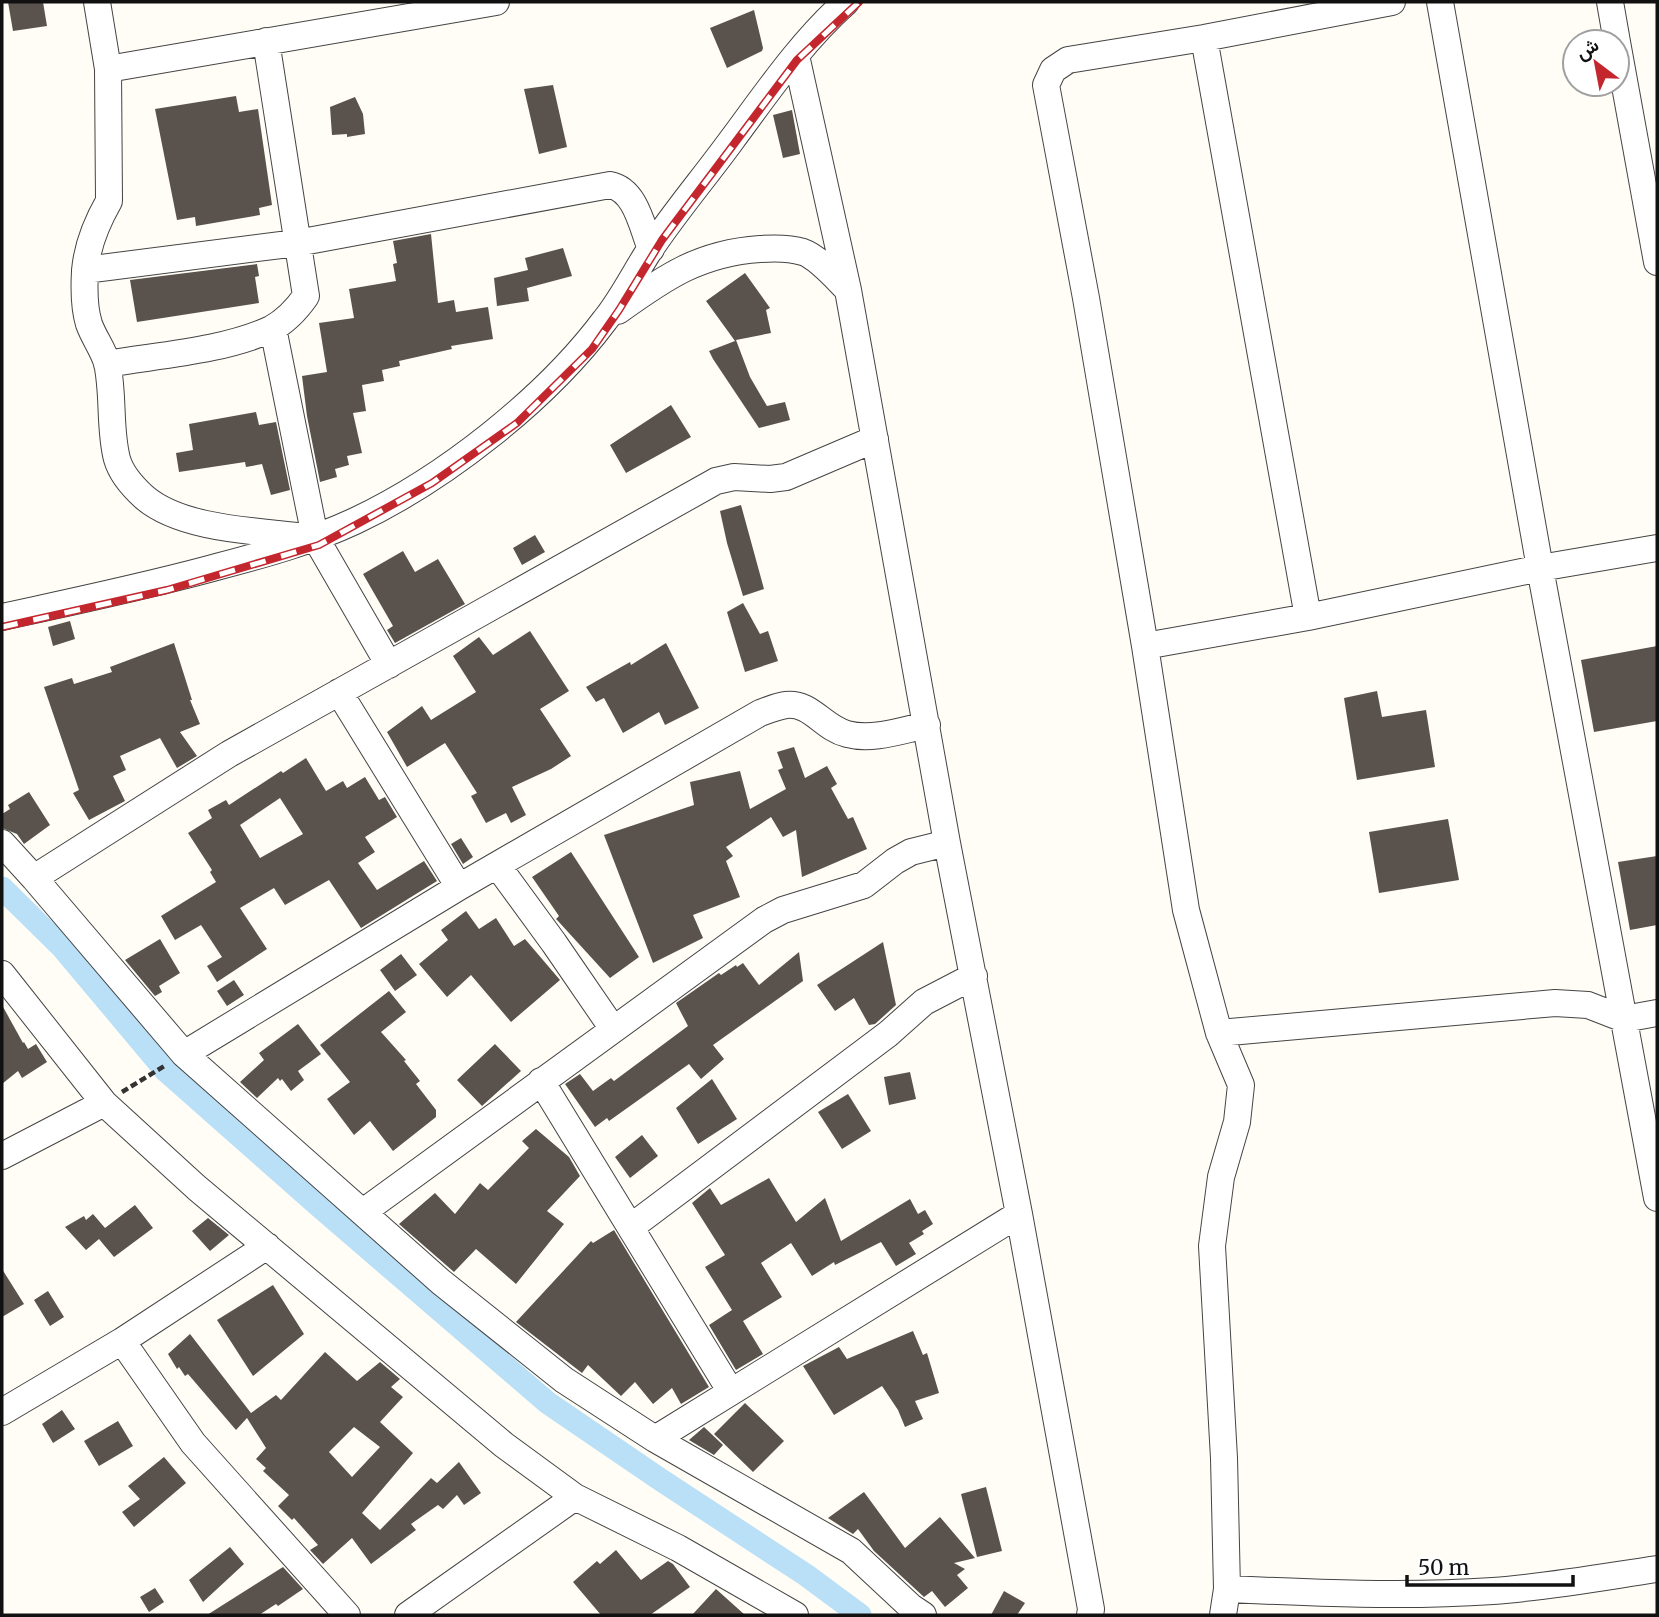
<svg xmlns="http://www.w3.org/2000/svg" width="1659" height="1617" viewBox="0 0 1659 1617" font-family="Merriweather,Vazirmatn,serif">
	<rect width="100%" height="100%" fill="#fffdf5"/>
	<g fill="none" stroke-linecap="round" stroke-linejoin="round">
		<path stroke="#b9e0f7" stroke-width="23" d="M2,888L62,947L166,1071L320,1207L548,1403L661,1480L806,1575L860,1615"/>
	</g>
	<path fill="#5a524d" fill-rule="evenodd" d="M8,2H43L47,26L13,31Z
		M754,10L763,48L762,51L727,68L710,28Z
		M553,85L567,147L539,154L524,89Z
		M236,96L239,112L258,109L272,205L259,208L260,215L196,226L195,217L177,220L155,109Z
		M355,97L363,114L365,134L347,137V134L332,135L330,107Z
		M792,110L800,154L783,158L773,115Z
		M431,234L438,303L454,300L456,312L488,307L493,339L451,346L452,349L399,361L400,366L382,370L384,381L362,385L366,411L353,413L362,453L347,456L349,465L335,469L337,477L320,482L307,416L302,376L327,372L319,323L354,318L349,289L396,281L393,264L397,263L393,241Z
		M563,248L572,276L527,288L529,301L497,306L494,278L528,270L525,258Z
		M257,264L259,276L255,277L259,303L137,322L130,280Z
		M745,273L770,308L766,310L771,333L736,340L750,377L767,406L785,402L790,420L759,428L713,359L709,351L735,341L706,301Z
		M671,405L691,437L626,473L610,445Z
		M256,412L259,425L276,422L290,490L271,495L262,464L246,467L245,462L179,472L176,453L193,450L189,424Z
		M741,505L764,589L743,596L727,543L720,511Z
		M535,535L545,552L522,565L513,548Z
		M403,551L415,572L438,559L465,604L395,643L387,630L393,626L363,574Z
		M743,603L760,634L768,631L778,661L745,672L727,612Z
		M70,621L75,639L53,646L48,627Z
		M530,631L569,691L540,709L571,756L551,769L512,787L526,815L511,823L506,813L486,823L471,796L477,793L445,743L407,767L387,732L422,706L431,720L476,692L453,656L479,637L493,655Z
		M174,643L192,700H190L200,724L180,732L197,756L177,768L160,738L120,756L126,770L113,776L125,801L89,820L73,793L79,790L44,687L72,678L74,684L112,672L110,667Z
		M666,643L699,708L665,725L659,712L623,733L604,698L596,702L586,687L630,662L631,665Z
		M1657,646V721L1594,732L1581,660Z
		M1377,691L1382,717L1426,710L1435,767L1357,780L1344,698Z
		M794,747L805,778L827,766L837,784L831,788L848,819L853,817L867,849L802,877L796,830L783,837L771,817L726,847L733,856L726,861L740,897L693,915L703,938L653,963L604,835L694,805L690,782L740,771L750,809L786,789L778,770L783,768L777,752Z
		M306,758L326,791L343,781L347,788L365,777L379,800L385,797L397,817L365,837L375,852L358,863L377,890L424,861L437,881L361,928L329,880L285,905L274,888L240,908L267,949L217,982L207,966L222,957L201,925L175,940L161,916L216,882L210,872L212,870L188,833L212,818L208,810L226,800L229,805L281,771L283,773ZM280,798L303,834L260,858L240,825Z
		M29,792L50,825L24,844L17,834L2,828V814L10,809L8,805Z
		M1448,819L1459,880L1379,893L1369,832Z
		M461,838L473,857L463,864L451,844Z
		M571,852L639,957L610,978L558,921L556,919L559,916L532,877Z
		M1657,856V925L1630,930L1618,862Z
		M466,911L479,929L496,918L514,946L525,939L560,980L511,1022L471,975L447,997L419,964L448,940L441,930Z
		M160,939L180,973L159,986L162,992L155,996L125,960Z
		M883,942L896,1005L875,1024L869,1025L854,998L835,1011L817,985Z
		M799,952L803,981L713,1045L724,1059L701,1079L689,1064L609,1121L607,1118L595,1127L565,1084L580,1074L593,1091L611,1078L614,1081L688,1026L676,1003L719,973L721,975L736,965L737,967L743,963L759,985Z
		M401,954L417,975L395,991L380,970Z
		M234,980L244,995L227,1006L217,991Z
		M389,991L406,1012L381,1032L406,1060L404,1061L420,1081L416,1084L436,1110V1117L393,1151L370,1121L354,1135L327,1099L350,1082L320,1045Z
		M2,1005L23,1043L24,1042L28,1049L36,1044L47,1062L22,1078L18,1071L2,1084Z
		M298,1024L321,1054L298,1071L304,1080L291,1091L282,1079L280,1081L278,1078L257,1098L240,1082L264,1060L259,1053Z
		M495,1044L521,1071L482,1106L457,1080Z
		M910,1072L916,1099L889,1105L884,1077Z
		M712,1079L737,1119L698,1144L676,1108Z
		M848,1094L871,1131L842,1149L818,1112Z
		M536,1129L569,1157L580,1176L547,1211L564,1224L516,1284L476,1249L454,1272L399,1224L435,1193L455,1214L480,1183L488,1190L529,1148L522,1141Z
		M642,1135L658,1156L630,1178L615,1157Z
		M769,1178L796,1222L825,1198L841,1241L910,1199L918,1214L925,1210L933,1224L922,1231L924,1234L909,1243L916,1254L896,1266L881,1242L835,1265L834,1262L812,1276L791,1243L761,1263L782,1297L743,1321L763,1354L736,1370L709,1325L732,1310L705,1267L725,1255L692,1203L710,1188L721,1205Z
		M135,1205L153,1228L114,1257L99,1239L86,1250L65,1227L84,1216L86,1220L93,1214L105,1228Z
		M208,1218L229,1235L210,1251L192,1231Z
		M614,1230L709,1387L681,1404L672,1388L653,1404L635,1382L621,1396L588,1365L582,1373L516,1322L591,1241L593,1243Z
		M2,1269L24,1304L2,1317Z
		M273,1285L304,1334L253,1376L217,1320Z
		M48,1291L64,1317L50,1326L34,1300Z
		M913,1331L923,1355L927,1353L939,1393L915,1401L923,1419L905,1427L898,1410L882,1386L834,1415L803,1366L839,1347L847,1359Z
		M190,1334L251,1413L276,1395L281,1400L325,1352L357,1381L380,1362L400,1379L391,1387L403,1397L380,1422L413,1453L362,1513L380,1530L431,1478L437,1483L459,1462L481,1493L464,1505L457,1495L443,1509L438,1505L411,1524L416,1530L371,1564L352,1538L323,1564L310,1550L318,1545L294,1518L292,1520L278,1506L289,1495L263,1471L266,1468L256,1459L266,1448L247,1418L236,1430L188,1374L185,1376L179,1367L177,1369L168,1354ZM354,1427L380,1447L352,1477L329,1452Z
		M745,1403L784,1441L753,1472L714,1434Z
		M62,1410L75,1429L53,1443L42,1424Z
		M118,1421L133,1446L99,1466L84,1441Z
		M704,1427L723,1445L714,1455L689,1440Z
		M164,1457L186,1483L134,1527L122,1512L140,1499L128,1486Z
		M986,1487L1002,1551L977,1557L961,1494Z
		M864,1492L905,1548L940,1517L975,1558L954,1563L965,1569L957,1575L968,1588L945,1607L932,1591L924,1597L874,1551L858,1529L853,1534L828,1518Z
		M230,1547L244,1564L203,1602L189,1580Z
		M616,1550L641,1580L668,1561L673,1564L690,1587L650,1615H601L573,1582L597,1561L600,1564Z
		M283,1567L303,1589L278,1606L276,1604L259,1615H207Z
		M155,1588L164,1602L149,1612L140,1597Z
		M716,1589L745,1615H692Z
		M1004,1591L1025,1603L1017,1615H991Z"/>
	<g fill="none" stroke-linecap="round" stroke-linejoin="round">
		<g stroke="#444" stroke-width="28">
			<path id="street" d="M97,2L108,69L496,2
				M1440,2L1540,568L1657,1198
				M1610,2L1617,42
				M1204,38L1308,617
				M1617,42L1657,262
				M797,54V60L848,290L947,843L1019,1214L1091,1609L1090,1615
				M108,69L109,201C97,222 87,246 85,271C84,288 84,308 89,324C94,338 103,349 107,363C114,394 109,429 117,459C121,473 133,487 144,497C182,530 259,531 308,537
				M85,270L297,243L610,185C636,190 642,227 651,249
				M618,311C665,277 700,253 760,249C773,248 790,248 803,252C818,257 837,279 848,290
				M273,328L315,537L389,665
				M107,364C159,355 223,351 271,329C286,321 297,309 306,296L266,41
				M2,617C75,601 148,586 220,566C266,554 312,541 355,521C444,479 546,399 605,320C622,299 634,274 649,251C674,213 704,178 731,141C766,94 801,42 846,2
				M1145,646L1308,617L1540,568L1657,548
				M339,692L459,887
				M2,843L34,878L184,1054L441,1282L564,1380L655,1439L851,1551L911,1607L923,1615
				M497,865L554,943L613,1029
				M34,878L229,754L716,481L734,477L770,479L786,477L875,439
				M2,974L104,1103L197,1188L504,1445L575,1497L678,1548L795,1615
				M1219,1033L1555,1003L1588,1005L1624,1019L1657,1013
				M184,1054L459,887L760,713C768,710 778,706 786,705C811,702 823,728 847,734C873,741 902,730 927,725
				M541,1081L731,1392
				M2,1156L104,1103
				M363,1212L764,920L783,910L864,885L895,861L911,852L947,843
				M631,1227L888,1034L924,1002L974,976
				M122,1341L193,1443L347,1615
				M2,1412L122,1341L267,1246
				M655,1439L1019,1214
				M1227,1589C1316,1593 1405,1597 1493,1591C1548,1587 1603,1577 1657,1569
				M408,1615L575,1497
				M1223,1615L1227,1589L1224,1458L1212,1246L1221,1177L1237,1122L1241,1085L1219,1033L1186,910L1145,646L1086,298L1046,85L1053,70L1068,60L1204,38L1392,2"/>
		</g>
		<path stroke="#333" stroke-width="4.5" stroke-dasharray="7 3.5" stroke-linecap="butt" d="M122,1092L166,1065"/>
		<use href="#street" stroke="#fff" stroke-width="26"/>
		<g stroke="#c4262e" stroke-width="8">
			<path id="rail" d="M2,627L167,590L319,545L432,483L517,423L592,349L619,310L662,240L797,60L859,2"/>
		</g>
		<use href="#rail" stroke="#fff" stroke-width="5" stroke-dasharray="16" stroke-linecap="butt"/>
	</g>
	<rect width="1659" height="1617" fill="none" stroke="#111111" stroke-width="7"/>
	<g transform="translate(1596 63) rotate(328)"><circle r="33" fill="#ffffff" stroke="#a0a0a0" stroke-width="2"/>
	<path d="M0-5L12 26L0 18L-12 26Z" fill="#c4262e"/>
	<text y="-10" font-size="19" font-weight="bold" text-anchor="middle" fill="#111111">ش</text>
	</g>
	<path d="M1407 1575v10h166v-10" fill="none" stroke="#111111" stroke-width="3.5"/>
	<text x="1418" y="1575" font-size="21" fill="#111111" stroke="#ffffff" stroke-width="5" paint-order="stroke">50 m</text>
</svg>
